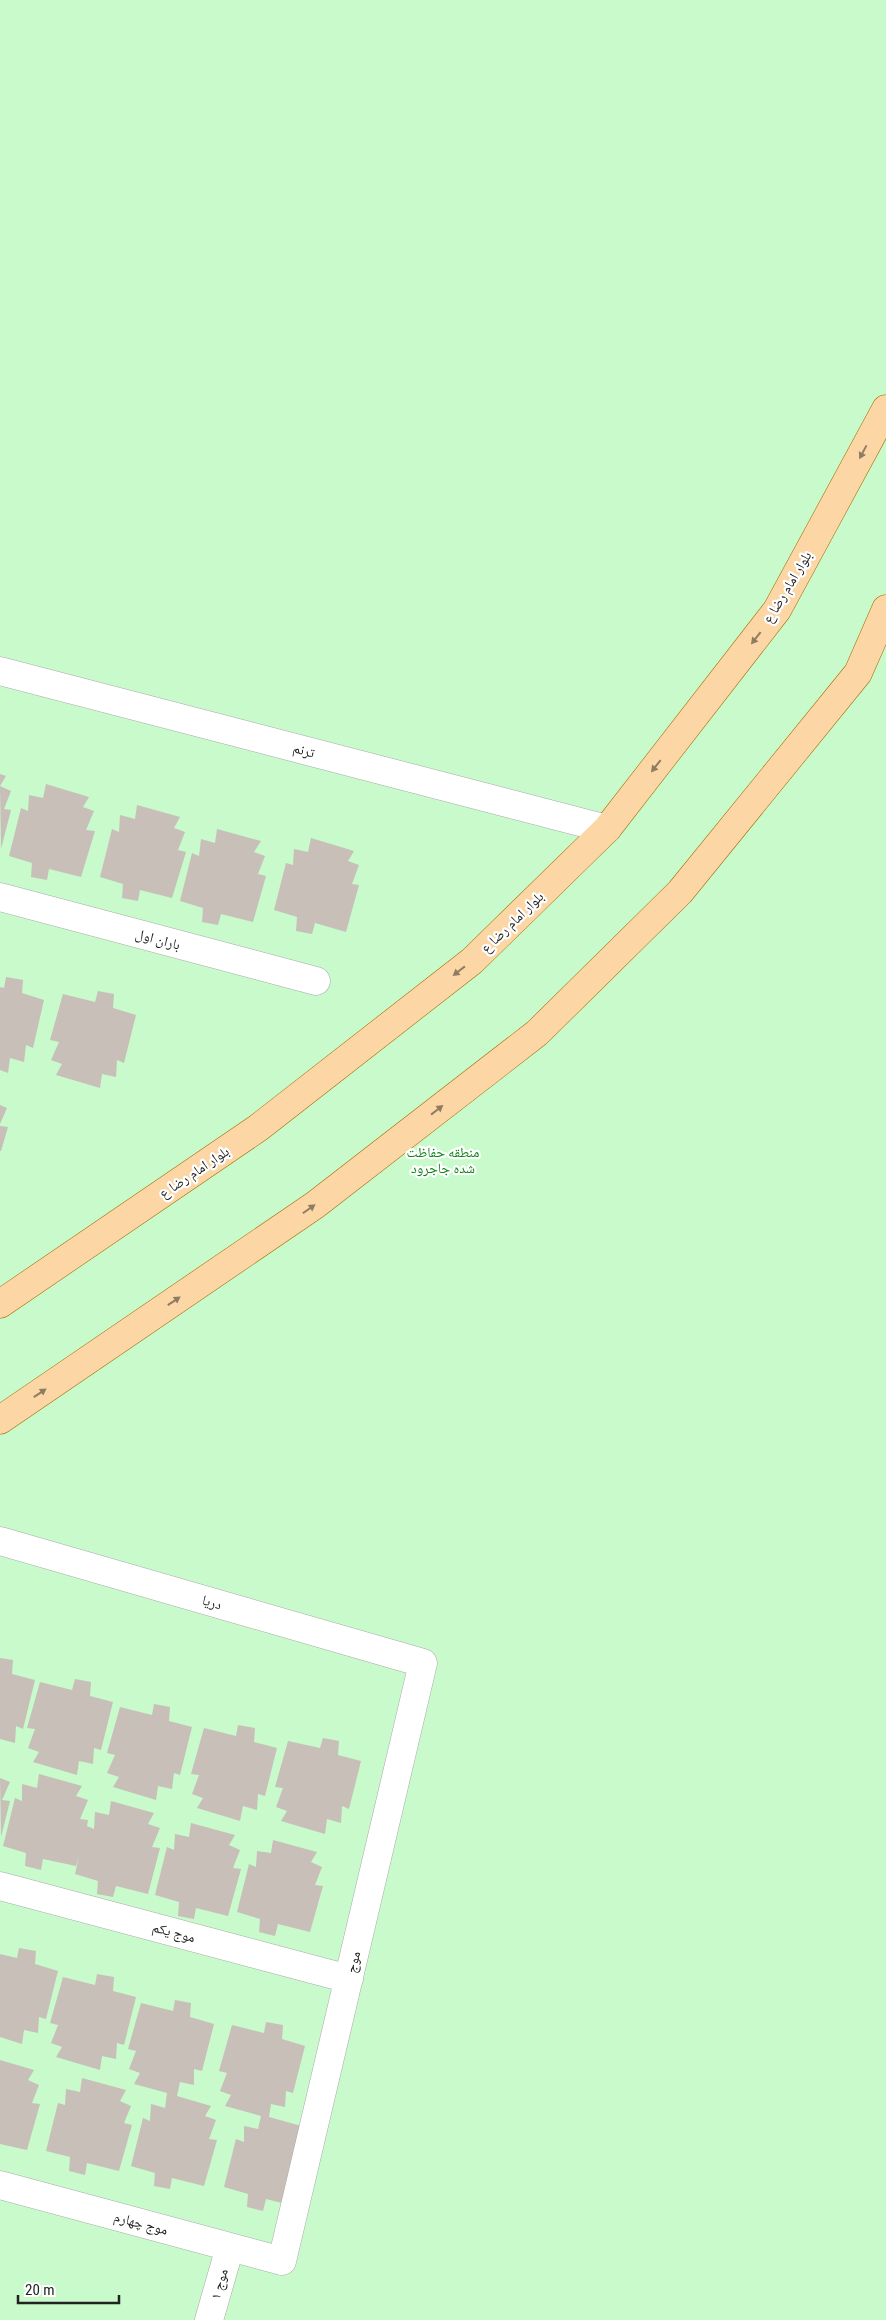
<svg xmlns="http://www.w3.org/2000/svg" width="886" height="2320" viewBox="0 0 886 2320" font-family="'Roboto Condensed','Noto Naskh Arabic',sans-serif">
	<rect width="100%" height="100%" fill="#f2efe9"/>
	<path fill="#c8facc" d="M0,0H886V2320H0Z"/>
	<path fill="#c7bfb8" d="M0,774L6,776L0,786Z
		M46,784L89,797L83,807L94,811L86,830L95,831L81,877L49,869L47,880L31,877L32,863L9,856L21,808L28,811L29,795L43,798Z
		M0,786L11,791L4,809L11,810L1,849Z
		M137,805L180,817L174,828L185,832L178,850L186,852L172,898L140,890L138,901L122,898L123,884L100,877L112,829L119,832L120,815L135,819Z
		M217,829L261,841L254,852L265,856L258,874L266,876L253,922L221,914L218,925L202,922L203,908L180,901L192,853L199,856L201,839L215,843Z
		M311,838L354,851L348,861L359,865L352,884L359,885L346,932L315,923L312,934L296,931L297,917L274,910L286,863L293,865L294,849L308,852Z
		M6,977L23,980L22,993L44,1000L33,1048L26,1045L24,1062L10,1058L8,1073L0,1070V987L4,988Z
		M98,991L114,994L113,1008L136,1015L124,1063L117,1060L116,1077L102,1074L100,1088L56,1075L62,1064L51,1060L59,1042L50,1040L63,994L95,1002Z
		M0,1105L7,1108L0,1124Z
		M0,1126L8,1127L1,1151H0Z
		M0,1658L13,1660L12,1674L35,1680L23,1729L16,1726L15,1743L0,1739Z
		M75,1679L91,1682L90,1696L113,1702L101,1750L94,1748L93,1764L79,1761L77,1775L33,1762L39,1752L28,1748L35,1729L27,1728L40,1682L72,1690Z
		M154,1704L170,1707L169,1721L192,1727L180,1775L174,1773L172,1789L158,1786L156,1800L113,1787L119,1777L107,1773L115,1755L107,1753L120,1707L152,1715Z
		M238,1725L255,1728L254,1742L277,1748L265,1796L258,1794L257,1810L243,1806L240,1821L197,1808L203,1798L192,1794L199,1775L191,1774L204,1728L236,1736Z
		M323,1738L339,1741L338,1755L361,1761L349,1809L342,1806L341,1823L327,1819L325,1834L281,1821L287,1811L276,1807L283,1788L275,1787L288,1741L320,1748Z
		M39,1774L82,1786L76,1796L88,1800L80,1819L88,1820L87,1826L94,1829L95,1812L109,1815L111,1801L154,1813L148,1824L160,1828L152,1847L160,1848L148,1894L116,1886L113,1897L97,1894L98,1881L75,1874L79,1856L76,1866L43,1859L41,1870L25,1866L26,1853L3,1846L15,1798L22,1801V1784L37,1788Z
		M0,1778L10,1782L2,1800L10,1801L1,1837Z
		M191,1823L235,1835L229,1845L240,1850L233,1868L241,1869L228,1916L196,1908L194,1919L178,1916L179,1902L155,1895L167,1847L174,1850L175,1834L189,1837Z
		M273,1840L317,1852L311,1862L322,1867L315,1885L323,1886L310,1932L278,1924L275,1936L259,1932L260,1919L237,1912L249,1864L256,1867L257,1851L271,1853Z
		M19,1948L36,1951L35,1964L58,1971L46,2019L39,2017L38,2033L24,2030L22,2044L0,2037V1954L17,1958Z
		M97,1974L114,1977L113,1991L136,1997L124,2045L117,2043L116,2059L102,2056L100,2070L56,2057L62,2047L51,2043L58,2025L50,2023L63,1977L95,1985Z
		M175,2000L191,2003L190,2017L214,2024L202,2071L194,2069V2085L180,2082L177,2096L211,2106L205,2116L216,2120L209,2139L217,2140L204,2186L172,2178L170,2189L154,2186L155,2173L131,2166L143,2118L150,2121L151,2104L165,2108L167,2093L134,2084L140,2073L129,2069L136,2051L128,2049L141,2003L173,2011Z
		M266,2022L283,2025L282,2039L305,2046L293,2093L286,2091L285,2107L271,2104L269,2117L305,2127L298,2207L266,2199L263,2211L247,2207L248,2194L224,2187L236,2139L244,2142V2126L258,2129L261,2116L225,2106L231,2095L220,2091L227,2073L219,2071L232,2025L264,2033Z
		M0,2060L34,2070L28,2080L39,2085L32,2103L40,2104L27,2150L0,2144Z
		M82,2078L126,2090L120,2101L131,2106L124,2123L132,2125L119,2171L87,2163L85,2175L69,2171L70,2157L46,2151L58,2103L65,2105L66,2089L80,2092Z"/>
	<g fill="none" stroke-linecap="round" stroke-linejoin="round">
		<g stroke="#a9a9a9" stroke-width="29">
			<path id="street" d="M0,671L607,829
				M0,897L316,981
				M0,1541L423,1663L282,2261L0,2185
				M0,1886L349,1979
				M209,2320L230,2247"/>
		</g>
		<g stroke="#a06b00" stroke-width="29">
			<path id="primary" d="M0,1304L258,1128L472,961L607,829L777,610L886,409
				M0,1420L315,1205L537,1033L680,892L858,673L886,609"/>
		</g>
		<use href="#street" stroke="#fff" stroke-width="28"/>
		<use href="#primary" stroke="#fcd6a4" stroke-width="28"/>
	</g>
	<defs><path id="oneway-solid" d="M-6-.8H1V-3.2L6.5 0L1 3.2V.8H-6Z" transform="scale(1.25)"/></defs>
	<g fill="#8f7c63">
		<use href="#oneway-solid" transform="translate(863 452) rotate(118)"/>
		<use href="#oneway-solid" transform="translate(756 638) rotate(128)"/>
		<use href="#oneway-solid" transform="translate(656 766) rotate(128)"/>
		<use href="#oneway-solid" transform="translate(459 971) rotate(142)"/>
		<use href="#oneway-solid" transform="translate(437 1110) rotate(-38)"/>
		<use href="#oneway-solid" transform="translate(309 1209) rotate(-35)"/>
		<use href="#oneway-solid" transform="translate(174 1301) rotate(-34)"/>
		<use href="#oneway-solid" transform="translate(40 1393) rotate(-34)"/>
	</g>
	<g text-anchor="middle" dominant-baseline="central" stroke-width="4.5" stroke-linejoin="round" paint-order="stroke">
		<g font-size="14" fill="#222" stroke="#fff">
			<text transform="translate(787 587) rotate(-59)">بلوار امام رضا ع</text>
			<text transform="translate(304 750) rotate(15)">ترنم</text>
			<text transform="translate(512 922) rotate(-44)">بلوار امام رضا ع</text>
			<text transform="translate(158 939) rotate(15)">باران اول</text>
			<text transform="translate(194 1172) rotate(-34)">بلوار امام رضا ع</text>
			<text transform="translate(212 1602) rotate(16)">دریا</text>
			<text transform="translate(174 1932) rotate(15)">موج یکم</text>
			<text transform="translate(353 1962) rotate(-77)">موج</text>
			<text transform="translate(141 2223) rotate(15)">موج چهارم</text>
			<text transform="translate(219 2284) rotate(-74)">موج ۱</text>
		</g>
		<g font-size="14" fill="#0c8416" stroke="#fff">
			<text x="443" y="1152">منطقه حفاظت<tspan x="443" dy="16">شده جاجرود</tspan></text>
		</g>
	</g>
	<path d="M18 2295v8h101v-8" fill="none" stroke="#222222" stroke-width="2.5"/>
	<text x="25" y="2295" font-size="15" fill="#222222" stroke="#ffffff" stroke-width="4" paint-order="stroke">20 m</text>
</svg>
